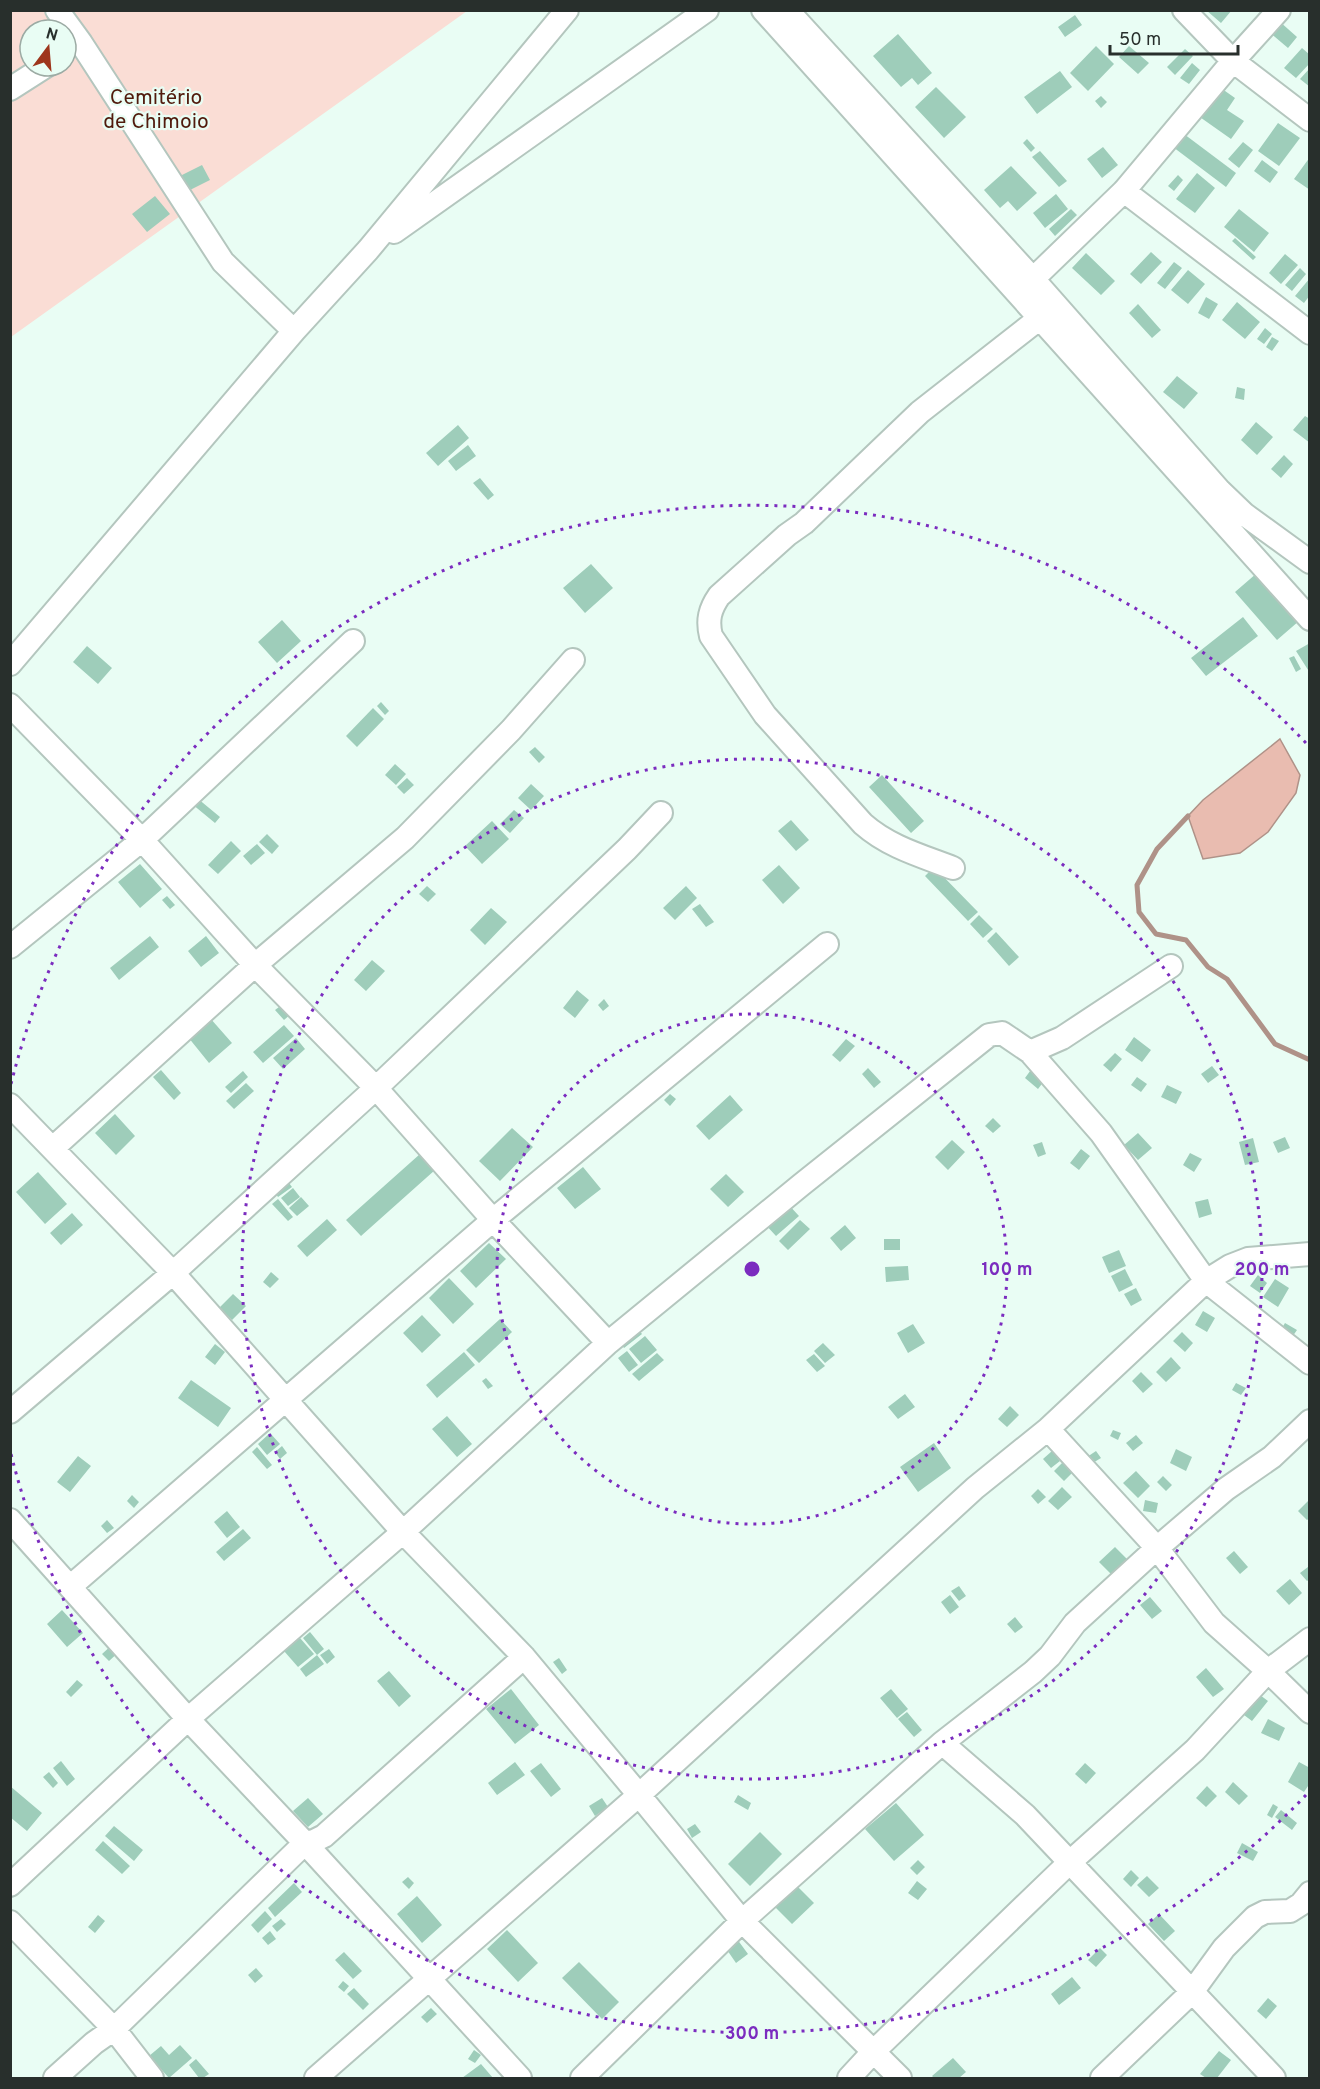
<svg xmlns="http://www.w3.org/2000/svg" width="1320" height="2089" viewBox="0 0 1320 2089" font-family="Overpass,sans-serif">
	<rect width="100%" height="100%" fill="#e9fdf4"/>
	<path fill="#faddd5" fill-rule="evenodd" d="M11,11H467L11,337ZM30,30H66V66H30Z"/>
	<path fill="#e9bcb0" stroke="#af9288" stroke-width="1.5" d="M1280,739L1300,775L1296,793L1268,832L1240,853L1203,859L1188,816L1203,800Z"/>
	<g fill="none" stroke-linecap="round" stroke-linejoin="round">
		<path stroke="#af9288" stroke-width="5" d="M1188,816L1157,849L1137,885L1139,912L1156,934L1186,940L1208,967L1227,979L1275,1044L1310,1060"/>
	</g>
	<path fill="#9ecdba" d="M1206,10H1232L1221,23Z
		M1075,15L1082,25L1065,37L1058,27Z
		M1279,21L1297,37L1288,48L1269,32Z
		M898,34L932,73L918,85L912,78L901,87L873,56Z
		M1096,46L1114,64L1088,91L1070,73Z
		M1129,46L1149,63L1138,74L1119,57Z
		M1302,48L1310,55V63L1296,78L1284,68Z
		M1185,49L1193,56L1175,75L1167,67Z
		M1192,63L1200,70L1189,84L1180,78Z
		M1310,68V87L1300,79Z
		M1060,71L1072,87L1037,114L1024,97Z
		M1218,86L1235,98L1227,110L1244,121L1231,139L1197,115Z
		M936,87L966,117L944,138L915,107Z
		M1101,96L1107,102L1101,108L1095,101Z
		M1278,123L1300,138L1279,166L1258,151Z
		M1180,131L1236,173L1226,187L1169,144Z
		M1027,139L1035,148L1031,152L1023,143Z
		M1243,142L1253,150L1239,168L1228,159Z
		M1103,147L1118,165L1102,178L1087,159Z
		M1040,151L1067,181L1059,187L1032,157Z
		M1310,157V190L1294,179Z
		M1262,160L1278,172L1270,183L1254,171Z
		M202,165L210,180L188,191L180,176Z
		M1011,166L1037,193L1017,211L1008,201L1000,208L984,190Z
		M1197,173L1215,188L1195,213L1176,199Z
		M1178,175L1183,180L1174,191L1168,186Z
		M1056,194L1068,209L1045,228L1033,213Z
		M155,196L170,214L147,232L132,214Z
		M1071,209L1077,215L1055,236L1049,229Z
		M1239,209L1269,233L1254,252L1224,227Z
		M1235,238L1256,257L1253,260L1232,241Z
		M1151,252L1162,262L1141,284L1130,274Z
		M1086,253L1115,281L1101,295L1072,268Z
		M1285,254L1298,265L1281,284L1269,273Z
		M1174,262L1182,268L1165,289L1157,283Z
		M1300,268L1306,274L1292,291L1285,285Z
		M1188,270L1205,284L1188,304L1171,290Z
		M1310,278V295L1304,303L1295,296Z
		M1206,297L1218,304L1209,319L1198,313Z
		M1237,302L1260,322L1245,339L1222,320Z
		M1138,304L1161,330L1152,338L1129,313Z
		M1265,328L1272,334L1264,344L1257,339Z
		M1272,337L1279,341L1272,351L1266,347Z
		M1177,376L1198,393L1184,409L1163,392Z
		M1237,387L1245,389L1244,400L1235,398Z
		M1305,416L1310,419V443L1293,430Z
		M1256,422L1273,437L1257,455L1241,440Z
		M458,425L469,438L438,466L426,453Z
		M468,445L476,456L456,471L448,461Z
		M1284,455L1293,464L1281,478L1271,469Z
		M480,478L494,495L488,500L473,483Z
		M591,564L613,588L585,613L563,588Z
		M1257,573L1299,621L1277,640L1235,592Z
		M1243,617L1258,636L1206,676L1191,658Z
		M282,620L301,641L277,663L258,642Z
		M1310,643V673L1296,651Z
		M87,646L112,668L98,684L73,662Z
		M1294,656L1301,669L1296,672L1289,658Z
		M381,702L389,711L385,715L377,706Z
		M373,708L384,719L357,747L346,736Z
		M535,747L545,757L539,763L529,752Z
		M395,764L406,774L396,785L385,775Z
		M882,775L924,821L911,833L869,787Z
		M407,778L414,785L404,794L397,787Z
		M531,784L544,796L531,810L518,798Z
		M197,798L220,817L215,823L192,804Z
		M514,810L524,818L510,833L500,824Z
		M791,820L809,840L796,851L778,831Z
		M492,821L509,839L482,864L465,846Z
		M267,834L279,846L272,854L259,842Z
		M231,841L241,851L218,874L208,865Z
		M257,844L265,853L251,865L243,856Z
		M140,864L162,889L140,908L118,882Z
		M779,865L800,888L783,904L762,880Z
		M934,867L978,912L968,921L925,876Z
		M427,886L436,894L428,902L419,894Z
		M686,886L697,898L675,920L663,908Z
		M167,896L175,905L170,909L162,900Z
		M700,904L714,922L706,927L692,909Z
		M491,908L507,922L485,945L470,930Z
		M979,915L993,929L983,938L970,924Z
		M996,932L1019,957L1009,966L987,941Z
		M150,936L159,947L119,980L110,968Z
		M206,936L219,953L201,967L188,951Z
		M372,960L385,971L366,991L354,980Z
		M577,990L589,1000L575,1018L563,1008Z
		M604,999L609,1006L603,1011L598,1005Z
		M283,1004L291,1014L284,1020L275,1010Z
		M210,1018L232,1043L209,1063L188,1037Z
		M284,1025L294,1036L263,1063L253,1052Z
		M1134,1037L1151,1050L1142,1062L1125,1050Z
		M296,1038L305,1049L283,1069L273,1058Z
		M846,1039L855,1046L840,1062L832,1055Z
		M1115,1053L1122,1059L1111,1072L1103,1065Z
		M1212,1066L1219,1075L1208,1083L1201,1074Z
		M1033,1067L1047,1077L1038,1089L1025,1078Z
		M868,1068L881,1082L874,1088L862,1074Z
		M161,1070L181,1093L174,1100L153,1077Z
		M243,1071L248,1077L231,1093L225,1087Z
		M1137,1077L1147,1084L1141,1092L1131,1085Z
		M246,1083L254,1091L234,1109L226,1101Z
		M1167,1085L1182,1092L1176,1104L1161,1097Z
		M670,1094L676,1099L670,1106L664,1100Z
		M730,1095L743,1110L709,1140L696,1126Z
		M115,1114L135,1136L116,1155L95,1133Z
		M993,1118L1001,1126L993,1133L985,1126Z
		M512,1128L533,1147L500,1181L479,1161Z
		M1138,1133L1152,1148L1138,1160L1124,1145Z
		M1285,1137L1290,1148L1278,1153L1273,1142Z
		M1253,1138L1259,1162L1245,1165L1239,1142Z
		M952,1140L965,1152L948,1170L935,1157Z
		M1042,1142L1046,1154L1038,1157L1033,1145Z
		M1081,1149L1090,1156L1079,1170L1070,1163Z
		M1190,1153L1202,1159L1194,1172L1183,1165Z
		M420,1154L435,1170L361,1236L346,1220Z
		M583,1167L601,1189L575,1209L557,1188Z
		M38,1172L67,1204L45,1224L16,1192Z
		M726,1174L744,1192L728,1207L710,1189Z
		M289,1183L292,1187L278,1197L276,1194Z
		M293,1188L300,1197L288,1206L281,1198Z
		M301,1197L309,1206L297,1216L289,1208Z
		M278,1199L293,1217L288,1221L272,1204Z
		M1208,1199L1212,1214L1199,1218L1195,1202Z
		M787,1203L799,1216L776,1236L764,1223Z
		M72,1213L83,1225L61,1245L50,1233Z
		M327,1219L337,1230L307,1257L297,1246Z
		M800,1220L810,1229L788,1250L779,1241Z
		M845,1225L856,1238L841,1251L830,1238Z
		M884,1239H900V1250H884Z
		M489,1243L506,1259L476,1288L460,1271Z
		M1119,1250L1126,1266L1109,1273L1102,1257Z
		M908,1266L909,1280L886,1282L885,1267Z
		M1125,1269L1133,1285L1119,1292L1111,1276Z
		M271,1272L279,1279L270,1288L263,1282Z
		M1258,1275L1267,1283L1260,1293L1250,1286Z
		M449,1278L474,1304L453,1324L429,1298Z
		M1275,1279L1289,1288L1278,1307L1263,1297Z
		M1136,1288L1142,1300L1131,1306L1124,1294Z
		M233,1294L246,1306L232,1320L219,1308Z
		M1203,1311L1215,1318L1207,1332L1195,1325Z
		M422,1315L441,1335L422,1353L403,1333Z
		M500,1319L512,1332L479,1363L466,1350Z
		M1285,1323L1297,1330L1290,1340L1279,1333Z
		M913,1324L925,1343L908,1353L897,1333Z
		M638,1329L642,1334L624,1348L621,1344Z
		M1182,1332L1193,1343L1185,1352L1173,1341Z
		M645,1336L657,1350L641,1363L629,1349Z
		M823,1343L835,1355L825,1363L814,1351Z
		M215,1344L225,1352L215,1365L205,1357Z
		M627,1351L638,1365L629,1372L618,1358Z
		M464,1352L475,1365L437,1398L426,1385Z
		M657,1353L664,1360L639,1381L632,1374Z
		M814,1354L825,1366L817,1372L806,1360Z
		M1171,1357L1181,1368L1166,1382L1156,1372Z
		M1141,1372L1153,1384L1143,1393L1132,1381Z
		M486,1378L493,1386L488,1389L482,1381Z
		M191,1380L231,1408L218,1427L178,1398Z
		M1236,1383L1246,1388L1241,1395L1232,1390Z
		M905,1394L915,1407L898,1419L888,1407Z
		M1010,1406L1019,1415L1007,1427L998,1419Z
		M447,1416L472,1444L457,1457L432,1429Z
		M1113,1430L1121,1433L1118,1440L1110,1436Z
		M270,1433L280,1444L267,1455L258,1444Z
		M1136,1435L1143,1443L1133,1451L1126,1443Z
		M934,1443L951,1468L918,1492L900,1467Z
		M282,1446L287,1453L280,1459L275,1452Z
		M257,1447L272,1465L267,1469L252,1452Z
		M1176,1449L1192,1457L1186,1471L1170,1463Z
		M1052,1451L1060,1461L1051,1468L1043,1459Z
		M1096,1451L1101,1458L1091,1464L1087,1457Z
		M78,1456L91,1466L70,1492L57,1482Z
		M1063,1462L1073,1472L1064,1481L1054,1471Z
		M1136,1471L1150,1486L1138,1498L1123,1483Z
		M1163,1476L1172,1485L1166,1491L1157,1482Z
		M1062,1487L1072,1497L1058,1510L1048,1501Z
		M1038,1489L1046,1497L1038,1504L1031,1496Z
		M132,1495L139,1502L134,1508L127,1501Z
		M1310,1499V1518L1307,1520L1298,1511Z
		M1145,1500L1158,1503L1156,1513L1143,1511Z
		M227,1511L240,1527L227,1538L214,1522Z
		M107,1520L114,1528L107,1533L101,1526Z
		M243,1529L251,1538L224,1561L216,1552Z
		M1115,1547L1128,1560L1112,1575L1099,1562Z
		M1234,1551L1248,1567L1240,1574L1226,1558Z
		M1308,1567L1310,1579L1307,1581L1300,1573Z
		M1290,1579L1302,1593L1289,1605L1276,1591Z
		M959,1586L966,1596L959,1601L951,1591Z
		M950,1595L959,1607L950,1614L941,1602Z
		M1150,1597L1162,1611L1152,1619L1140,1605Z
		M62,1610L83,1633L67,1647L47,1624Z
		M1015,1617L1023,1627L1015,1633L1007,1624Z
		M310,1632L324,1649L317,1655L303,1638Z
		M300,1638L314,1654L298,1667L284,1651Z
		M113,1644L120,1651L109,1661L102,1654Z
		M329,1649L335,1657L327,1664L320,1655Z
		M317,1655L324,1664L306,1677L300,1669Z
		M559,1658L567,1670L562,1674L553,1662Z
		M1206,1668L1224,1689L1213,1697L1196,1677Z
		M389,1671L411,1696L399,1707L377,1681Z
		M77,1680L83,1685L71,1697L66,1692Z
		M511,1689L539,1725L515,1744L486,1709Z
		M891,1689L908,1709L897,1718L880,1698Z
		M1256,1692L1268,1701L1252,1721L1240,1712Z
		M907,1712L922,1730L914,1737L898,1719Z
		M1268,1719L1285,1728L1279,1741L1261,1733Z
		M61,1761L75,1779L67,1786L53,1768Z
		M515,1762L525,1775L497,1795L488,1783Z
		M1299,1762L1310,1768V1783L1304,1792L1288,1782Z
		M541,1763L561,1789L551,1797L530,1771Z
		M1085,1763L1096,1773L1086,1784L1075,1774Z
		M49,1772L58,1783L53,1788L43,1777Z
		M1233,1782L1248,1796L1239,1805L1225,1792Z
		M10,1786L42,1813L27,1831L10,1817Z
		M1207,1786L1217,1796L1206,1807L1196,1798Z
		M738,1795L751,1803L748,1810L734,1802Z
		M308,1798L323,1814L308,1827L293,1811Z
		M602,1798L608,1807L595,1816L589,1806Z
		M896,1803L924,1835L894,1861L865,1829Z
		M1273,1804L1278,1807L1272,1818L1267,1815Z
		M1281,1810L1297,1823L1292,1830L1275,1817Z
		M695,1824L701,1832L692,1838L687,1829Z
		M114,1826L143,1850L134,1861L105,1836Z
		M760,1832L782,1854L750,1886L728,1864Z
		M103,1841L130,1866L122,1874L95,1850Z
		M1242,1843L1258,1852L1253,1861L1237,1853Z
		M918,1860L925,1867L917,1875L910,1868Z
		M1131,1870L1139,1878L1131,1887L1123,1879Z
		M1147,1876L1159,1888L1149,1897L1137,1885Z
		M408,1877L414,1883L409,1889L402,1882Z
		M917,1881L927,1889L918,1900L908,1893Z
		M294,1883L302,1892L275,1917L268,1908Z
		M796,1885L814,1903L792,1924L774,1906Z
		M417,1896L442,1925L422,1943L397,1914Z
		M265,1911L272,1919L258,1933L251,1925Z
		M1159,1914L1175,1931L1164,1941L1148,1924Z
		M98,1915L105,1921L95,1933L88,1927Z
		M281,1919L286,1924L277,1932L272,1926Z
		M507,1930L538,1963L518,1982L487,1949Z
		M270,1931L276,1939L268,1945L262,1938Z
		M737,1939L748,1954L736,1963L725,1947Z
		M1100,1948L1107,1955L1096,1967L1088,1960Z
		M344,1952L362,1971L353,1979L335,1960Z
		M579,1962L619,2002L602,2019L562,1978Z
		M256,1968L263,1976L255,1983L248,1975Z
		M1072,1977L1081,1988L1059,2005L1051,1994Z
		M343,1981L349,1986L344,1992L338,1987Z
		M354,1988L369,2004L363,2010L347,1994Z
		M1268,1998L1277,2006L1266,2019L1257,2011Z
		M431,2008L437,2014L427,2023L421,2017Z
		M180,2045L192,2058L169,2078L149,2056L161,2046L169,2055Z
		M474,2050L481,2055L475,2063L468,2059Z
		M1219,2051L1231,2060L1217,2078H1206L1200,2074Z
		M953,2058L966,2072L959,2078H934L932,2076Z
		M196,2059L209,2074L203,2078H199L189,2065Z
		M481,2064L493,2078H462Z"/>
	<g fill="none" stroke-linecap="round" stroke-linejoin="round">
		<g stroke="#b4c6be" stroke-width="26">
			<path id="minor" d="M57,10L81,43L223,262L294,331
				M763,10L1310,619
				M787,10L1033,279L1220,491L1244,514L1310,562
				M1184,10L1233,61L1310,120
				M10,89L46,66
				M1124,191L1310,333
				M394,232L707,10
				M1033,279L1124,191L1233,61L1279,10
				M10,664L294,331L368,250L567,10
				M10,705L142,840L255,965L376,1088L493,1220L608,1343
				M953,868C922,856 889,847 863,824L765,715L711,636C707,620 710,609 719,596L787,535L804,523L920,412L1040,318
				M10,947L142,840L353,641
				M1030,1052L1062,1038L1171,966
				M10,1105L173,1273L403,1532L524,1657L639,1795L742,1921L900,2078
				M53,1148L255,965L405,838L511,730L573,660
				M10,1412L173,1273L376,1088L627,849L661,813
				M1048,1429L1157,1548L1214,1623L1268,1671L1310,1712
				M10,1520L188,1719L305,1843L520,2078
				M71,1586L493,1220L827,944
				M942,1743L1025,1815L1274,2078
				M10,1885L188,1719L403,1532L608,1343L801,1185L989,1035L1002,1033L1030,1052L1101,1133L1206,1281L1310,1363
				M10,1922L114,2029L152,2078
				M55,2078L94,2043L114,2029L305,1843L314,1841L324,1836L524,1657
				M316,2078L639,1795L975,1488L1048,1429L1206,1281L1230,1266L1248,1259L1310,1254
				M582,2078L742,1921L942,1743L1033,1672L1050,1656L1075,1623L1157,1548L1226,1489L1272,1457L1310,1421
				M849,2078L873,2052L1070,1862L1195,1750L1268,1671L1310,1639
				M1102,2078L1192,1992L1224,1948L1255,1917L1265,1912L1290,1911L1301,1904L1310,1893"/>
		</g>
		<use href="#minor" stroke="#fff" stroke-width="22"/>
	</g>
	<g fill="none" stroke="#7b2cbf" stroke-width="3" stroke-dasharray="3 6">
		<circle cx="752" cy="1269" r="255"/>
		<circle cx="752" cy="1269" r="510"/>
		<path d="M1306 1795A764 764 0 0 1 11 1454M11 1084A764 764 0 0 1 1306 743"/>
	</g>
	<g text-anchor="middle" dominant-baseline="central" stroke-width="4.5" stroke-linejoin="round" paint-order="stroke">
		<g font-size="21" fill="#511b0d" stroke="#e9fdf4">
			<text x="156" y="98">Cemitério<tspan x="156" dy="24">de Chimoio</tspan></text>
		</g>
	</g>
	<circle cx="752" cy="1269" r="9" fill="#7b2cbf" stroke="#e9fdf4" stroke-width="3"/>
	<g font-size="18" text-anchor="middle" font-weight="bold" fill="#7b2cbf" stroke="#e9fdf4" stroke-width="4.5" stroke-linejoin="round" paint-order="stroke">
		<text x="1007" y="1275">100 m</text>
		<text x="1262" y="1275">200 m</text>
		<text x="752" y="2039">300 m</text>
	</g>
	<rect width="1320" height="2089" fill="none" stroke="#282f2c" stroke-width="24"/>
	<g transform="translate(48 48) rotate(16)"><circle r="28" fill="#e9fdf4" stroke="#9caba4" stroke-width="1.5"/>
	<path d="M0-4.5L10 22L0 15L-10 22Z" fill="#9e361c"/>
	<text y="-9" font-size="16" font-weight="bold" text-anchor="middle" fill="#282f2c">N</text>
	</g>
	<path d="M1110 45v9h128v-9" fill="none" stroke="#282f2c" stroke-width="3"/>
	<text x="1119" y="45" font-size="18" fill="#282f2c" stroke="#e9fdf4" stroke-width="4.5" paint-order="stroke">50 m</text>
</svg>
